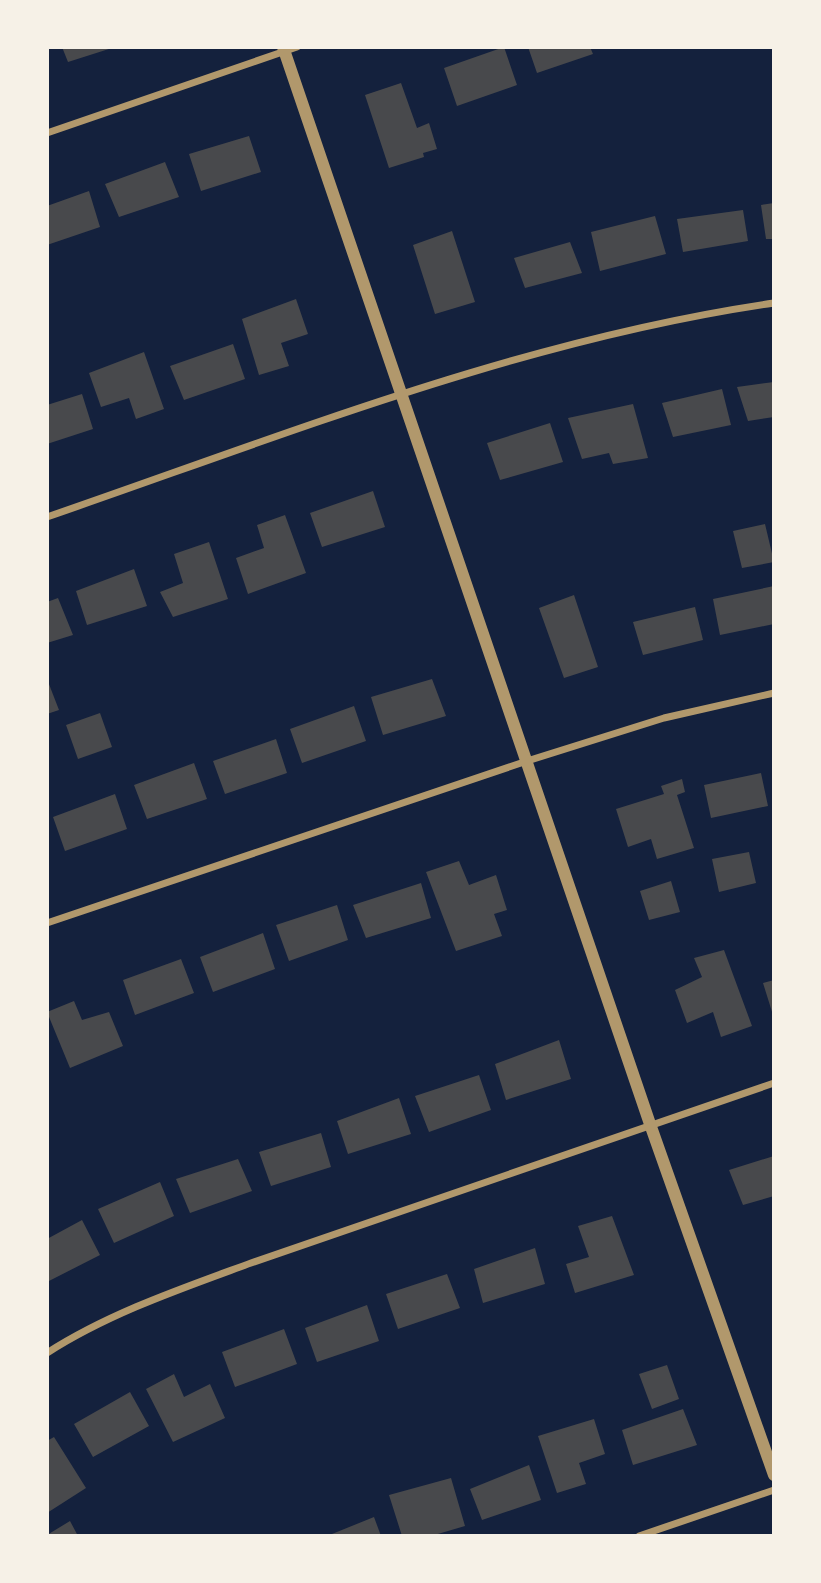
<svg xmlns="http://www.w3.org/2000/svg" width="821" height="1583" viewBox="0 0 821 1583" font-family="Merriweather,serif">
	<rect width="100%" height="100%" fill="#14213d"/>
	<path fill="#48494c" d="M62,47H112V48L68,62Z
		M504,47L517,85L457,106L444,68Z
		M528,47H590L593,54L537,73Z
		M401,83L417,128L429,123L437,149L423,153L424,157L389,168L365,95Z
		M249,136L261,172L201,191L189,154Z
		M165,162L179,197L119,217L105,184Z
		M89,191L100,227L47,245V206Z
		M774,203V239H766L761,205Z
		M743,210L748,241L683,252L677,219Z
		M655,216L666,254L600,271L591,232Z
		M452,231L475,302L435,314L413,245Z
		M570,242L582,273L525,288L514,258Z
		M296,299L308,334L281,343L289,366L259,375L242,319Z
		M233,344L245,379L184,400L170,366Z
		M144,352L164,409L136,419L129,398L101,407L89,373Z
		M774,382V417L748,421L737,387Z
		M722,389L731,425L673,437L662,403Z
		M82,394L93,429L47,444V405Z
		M633,404L648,458L613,464L609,453L582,459L568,418Z
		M550,423L563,462L500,480L487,443Z
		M373,491L385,527L322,547L310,513Z
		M285,515L306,573L248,594L236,558L264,548L257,525Z
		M765,524L774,562L742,568L733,531Z
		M209,542L228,599L173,617L160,592L183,583L174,554Z
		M134,569L147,606L87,625L76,591Z
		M774,586V624L720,635L713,599Z
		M574,595L598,667L564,678L539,608Z
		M58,598L73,635L47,643V602Z
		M695,607L703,640L643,655L633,622Z
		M47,679L59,710L47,714Z
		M432,679L446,716L383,735L371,697Z
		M354,706L366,741L302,763L290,729Z
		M100,713L112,747L78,759L66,725Z
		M276,739L287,773L225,794L213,761Z
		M194,763L207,799L147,819L134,785Z
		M761,773L768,806L711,818L704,785Z
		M682,779L685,792L677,795L694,848L657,859L651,839L628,847L616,809L664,794L661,786Z
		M115,794L127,829L65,851L53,817Z
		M749,852L756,883L719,892L712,859Z
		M459,861L469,885L496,875L507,910L494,914L502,936L456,951L426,872Z
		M671,881L680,912L649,920L640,891Z
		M421,883L431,918L366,938L353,905Z
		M337,905L348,940L289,961L276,925Z
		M263,933L275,969L213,992L200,957Z
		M724,950L752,1026L721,1037L713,1012L687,1023L675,990L702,977L694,958Z
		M181,959L194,993L135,1015L123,980Z
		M774,980V1015H773L763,983Z
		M74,1001L82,1020L109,1012L123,1046L70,1068L47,1012Z
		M559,1040L571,1079L506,1100L495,1064Z
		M479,1075L491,1110L429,1132L415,1096Z
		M399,1098L411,1134L348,1154L337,1121Z
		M321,1133L331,1167L271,1186L259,1152Z
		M774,1156V1196L743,1205L729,1170Z
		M238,1159L252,1191L190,1213L176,1179Z
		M160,1182L174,1216L114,1243L98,1209Z
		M612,1216L634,1275L575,1293L566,1264L589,1257L578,1226Z
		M82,1220L100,1255L47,1282V1239Z
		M535,1248L545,1284L483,1303L474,1269Z
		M447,1274L460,1308L398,1329L386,1294Z
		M367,1305L379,1341L317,1362L305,1328Z
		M284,1329L297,1364L235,1387L222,1352Z
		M667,1365L679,1399L652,1409L639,1374Z
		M174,1374L184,1397L210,1384L225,1418L173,1442L146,1389Z
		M130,1392L149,1426L93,1457L74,1424Z
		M683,1409L697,1445L633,1465L622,1430Z
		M594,1419L605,1454L579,1463L586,1484L557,1493L538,1436Z
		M54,1437L86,1488L47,1513V1441Z
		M529,1465L541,1500L482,1520L470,1489Z
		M451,1478L465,1526L431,1536H402L389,1495Z
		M374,1517L381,1536H327Z
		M70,1521L78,1536H47V1535Z"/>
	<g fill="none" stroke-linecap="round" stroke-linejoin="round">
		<path stroke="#b1986c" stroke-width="7" d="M47,133L297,47
			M47,517C285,435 524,339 774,303
			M47,923L527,761L664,718L774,693
			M47,1353C109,1313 183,1288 251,1263L774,1083
			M639,1536L774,1490"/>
		<path stroke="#b1986c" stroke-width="12" d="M283,47L650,1124L774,1475"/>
	</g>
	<rect width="821" height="1583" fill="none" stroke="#f6f1e7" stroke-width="98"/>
</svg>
